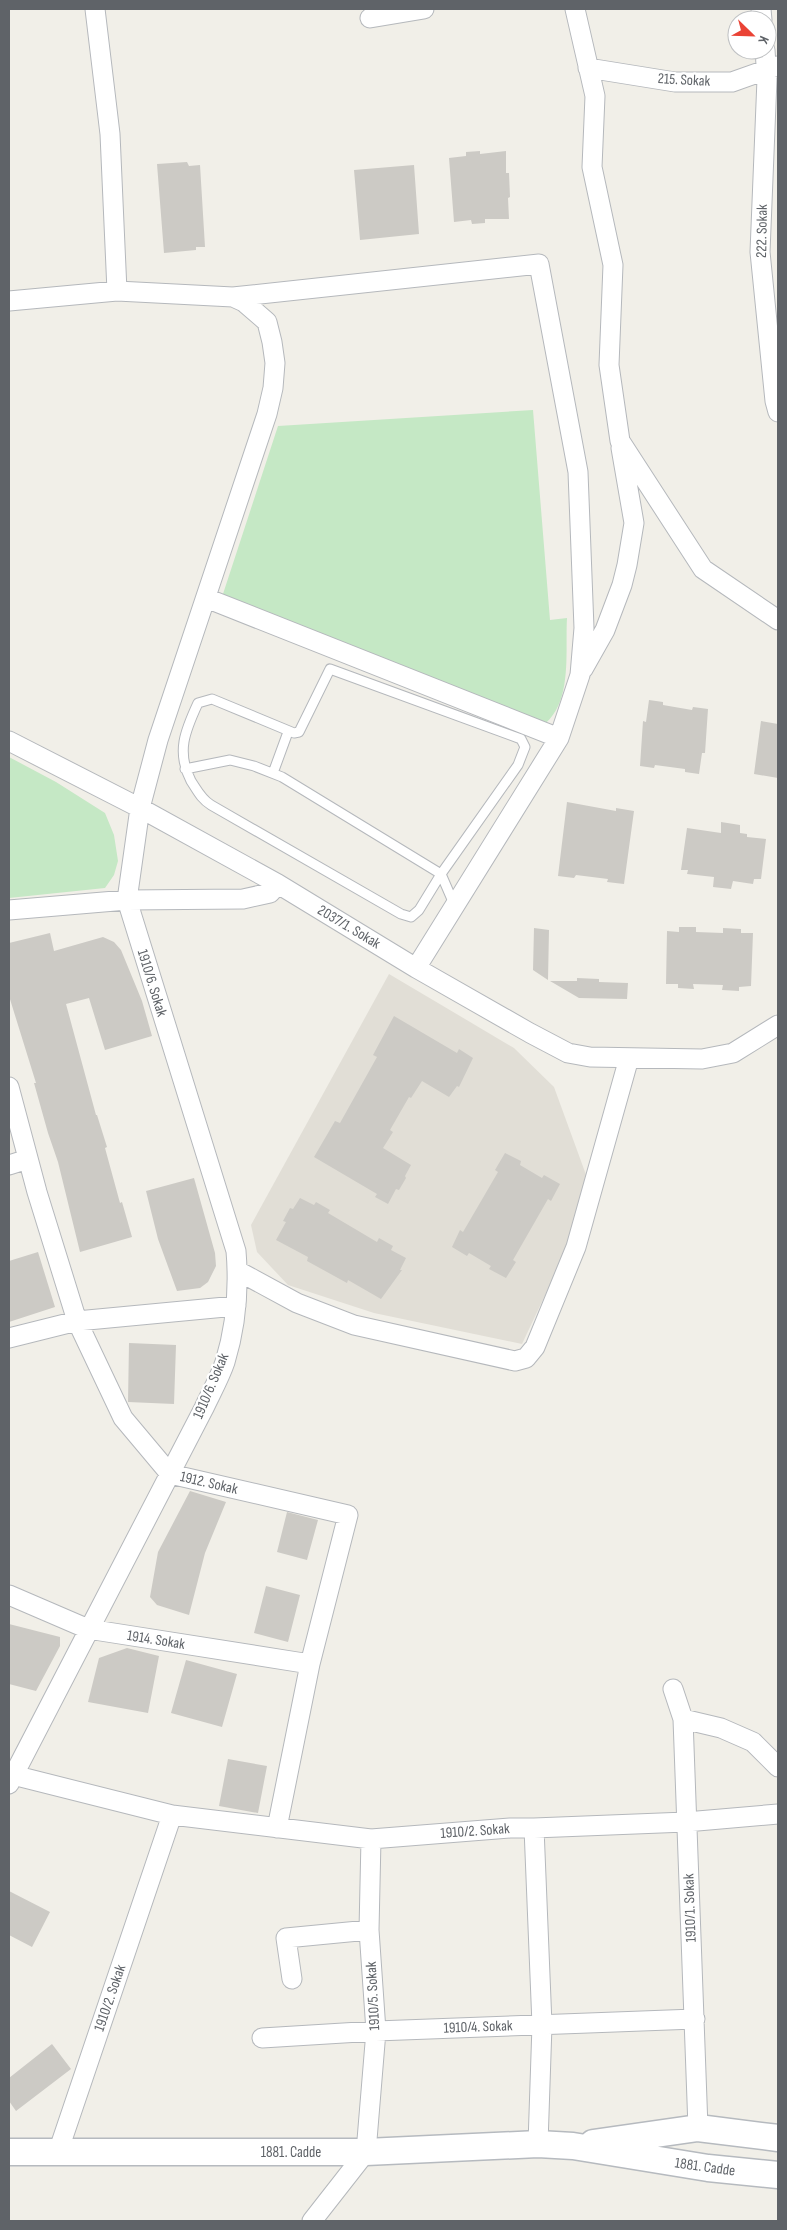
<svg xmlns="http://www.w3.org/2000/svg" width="787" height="2230" viewBox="0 0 787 2230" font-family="'Sofia Sans Condensed',sans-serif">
	<rect width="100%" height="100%" fill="#f1efe8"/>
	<path fill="#e1ded6" d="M389,974L514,1048L554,1087L589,1183L572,1238L522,1344L374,1313L288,1285L257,1252L251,1225Z"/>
	<path fill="#c5e8c5" d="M533,410L550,620L567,618C565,653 573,704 542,726L222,597L278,426Z
		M9,757L56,782L105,813L114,835L118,861L114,875L105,888L9,898Z"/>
	<path fill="#cccac5" d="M480,151V154L506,151V173H509L510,197L508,198L509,219H485V223L472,224L471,220L454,222L449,158L466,156V152Z
		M187,162L189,166L200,165L205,247H196V250L164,253L157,164Z
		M414,165L419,234L360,240L354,170Z
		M649,700L663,702V705L692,710L693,707L708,709L705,753H702L699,774L685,772V769L655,765L654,768L640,766L643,721L646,722Z
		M761,721L778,724V778L754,774Z
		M567,802L616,811V808L634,811L624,884L607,882L608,879L576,875L574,878L558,876Z
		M721,822L740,825V833L747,834V837L766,839L761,879H754L753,884L733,881L731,889L713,887L714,877L687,874L688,870H681L687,828L721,833Z
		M679,927H696V932L723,933V928L741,929V933H753L751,986L739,987V991L722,990L723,985L693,984L694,989L678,988V984H666L667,931L679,932Z
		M534,928L549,930L548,980L533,970Z
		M50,933L54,951L103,937L114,942L121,950L142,1001L152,1036L105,1050L89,998L66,1004L96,1115H97L107,1147L105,1148L120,1203L122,1202L132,1237L80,1252L58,1162L48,1133L34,1083H36L9,996V943Z
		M577,978L599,979V982L628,983L627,999L579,998L550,981H577Z
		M394,1016L457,1053L459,1049L473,1058L459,1087L457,1086L449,1097L422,1081L411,1098L409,1097L390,1130L393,1132L383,1148L411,1165L405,1176L406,1178L399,1190L396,1189L388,1204L375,1197L377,1194L314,1157L335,1121L340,1123L377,1057L373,1055Z
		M505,1153L521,1161L520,1165L542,1178L544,1175L560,1184L551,1201L548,1199L513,1260L516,1262L506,1278L489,1269L491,1266L469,1253L467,1256L452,1247L460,1230L463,1232L498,1172L495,1170Z
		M194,1178L215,1253L216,1266L208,1282L200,1288L177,1291L158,1239L146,1191Z
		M300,1198L314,1205L316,1202L330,1210L328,1213L377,1242L379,1238L393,1246L391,1250L406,1258L400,1270H402L381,1299L348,1280L347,1283L307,1261L308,1257L276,1240L286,1222L283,1221L290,1208L293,1209Z
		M38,1252L55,1307L9,1322V1261Z
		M129,1343L176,1345L174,1404L128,1402Z
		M190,1491L226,1502L205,1553L189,1615L157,1605L150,1597L158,1552Z
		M287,1512L318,1520L307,1560L277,1552Z
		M266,1586L300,1595L288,1642L254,1633Z
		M9,1624L60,1637V1646L36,1691L9,1684Z
		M127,1648L159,1656L148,1713L88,1702L99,1658Z
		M186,1660L237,1674L222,1727L171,1713Z
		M228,1759L267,1766L258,1813L219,1806Z
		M9,1891L50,1912L32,1947L9,1935Z
		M52,2044L71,2069L16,2111L9,2101V2078Z"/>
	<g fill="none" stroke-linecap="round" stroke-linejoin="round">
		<g stroke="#b5b8bc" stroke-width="11">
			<path id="lane" d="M330,669L521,739L525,747L518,765L441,874L419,910L411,917L401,914L211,805C201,799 197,790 191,781C176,752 185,731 198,703L212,699L294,733L299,732Z
				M185,769L230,760L254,766L282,777L441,874L454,904
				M273,773L288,732"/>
		</g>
		<g stroke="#b5b8bc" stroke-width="21">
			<path id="street" d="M95,9L110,134L117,291
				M575,9L595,96L592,167L613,265L609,365L620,441L703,569L778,620
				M761,9L762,20
				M370,18L424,9
				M765,50L767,79L760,252L775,401L778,412
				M588,68L675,82H732L777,66
				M233,297L539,264L578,472L584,628L580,675L559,738L416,968
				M9,301L117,291L233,297L244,302L267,322L272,342L275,363L273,388L267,414L158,740L140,808L127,900L9,910
				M206,598L559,738
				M583,669L605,630L622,585L627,565L634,523L621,448
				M9,741L140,808L278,884L416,968L530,1033L568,1053L590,1057L702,1059L733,1053L778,1025
				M9,1087L37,1192L77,1321L123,1418L170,1474L348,1515L310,1664L277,1828
				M9,1165L28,1159
				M238,1271L297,1303L354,1325L515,1361L526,1358L535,1347L576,1247L629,1058
				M9,1338L77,1321L236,1306
				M9,1595L88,1629L310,1664
				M673,1689L683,1719L698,2128
				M683,1719L721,1728L753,1742L778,1767
				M9,1774L172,1815L371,1839L510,1828H534L686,1822L778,1814
				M9,1784L204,1408C211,1393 220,1377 225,1362C236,1326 239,1287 236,1251L127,900L243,899L270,893L278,884
				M534,1828L542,2025L538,2144
				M292,1979L286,1938L369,1930
				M262,2038L376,2031L695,2019
				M58,2152L172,1815
				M312,2221L366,2152L376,2031L369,1930L371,1839"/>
		</g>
		<g stroke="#b6babf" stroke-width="29">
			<path id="secondary" d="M593,2143L698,2128L778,2138
				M9,2152H366L538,2144L573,2146L708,2168L778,2175"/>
		</g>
		<use href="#lane" stroke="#fff" stroke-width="9"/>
		<use href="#street" stroke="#fff" stroke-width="19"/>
		<use href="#secondary" stroke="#fff" stroke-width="26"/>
	</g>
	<g text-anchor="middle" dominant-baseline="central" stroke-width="4.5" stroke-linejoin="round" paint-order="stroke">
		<g font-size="15" fill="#5f6368" stroke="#fff">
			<text transform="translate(684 80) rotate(3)">215. Sokak</text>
			<text transform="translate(762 231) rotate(-89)">222. Sokak</text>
			<text transform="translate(349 927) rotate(31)">2037/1. Sokak</text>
			<text transform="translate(152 983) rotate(73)">1910/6. Sokak</text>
			<text transform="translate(211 1386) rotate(-67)">1910/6. Sokak</text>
			<text transform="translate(209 1483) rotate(13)">1912. Sokak</text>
			<text transform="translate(156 1640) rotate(9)">1914. Sokak</text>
			<text transform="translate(475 1831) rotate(-4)">1910/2. Sokak</text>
			<text transform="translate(690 1908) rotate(-92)">1910/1. Sokak</text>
			<text transform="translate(373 1996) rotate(-93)">1910/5. Sokak</text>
			<text transform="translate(110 1998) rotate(-71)">1910/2. Sokak</text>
			<text transform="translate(478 2027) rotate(-2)">1910/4. Sokak</text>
			<text x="291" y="2152">1881. Cadde</text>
			<text transform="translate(705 2167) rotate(8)">1881. Cadde</text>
		</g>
	</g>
	<rect width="787" height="2230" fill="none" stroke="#5f6368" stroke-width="20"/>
	<g transform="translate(752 35) rotate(113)"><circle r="24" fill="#ffffff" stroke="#bfc1c3"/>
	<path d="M0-4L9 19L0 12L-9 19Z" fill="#ea4335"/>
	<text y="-8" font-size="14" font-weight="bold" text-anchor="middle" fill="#5f6368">K</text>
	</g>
</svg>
